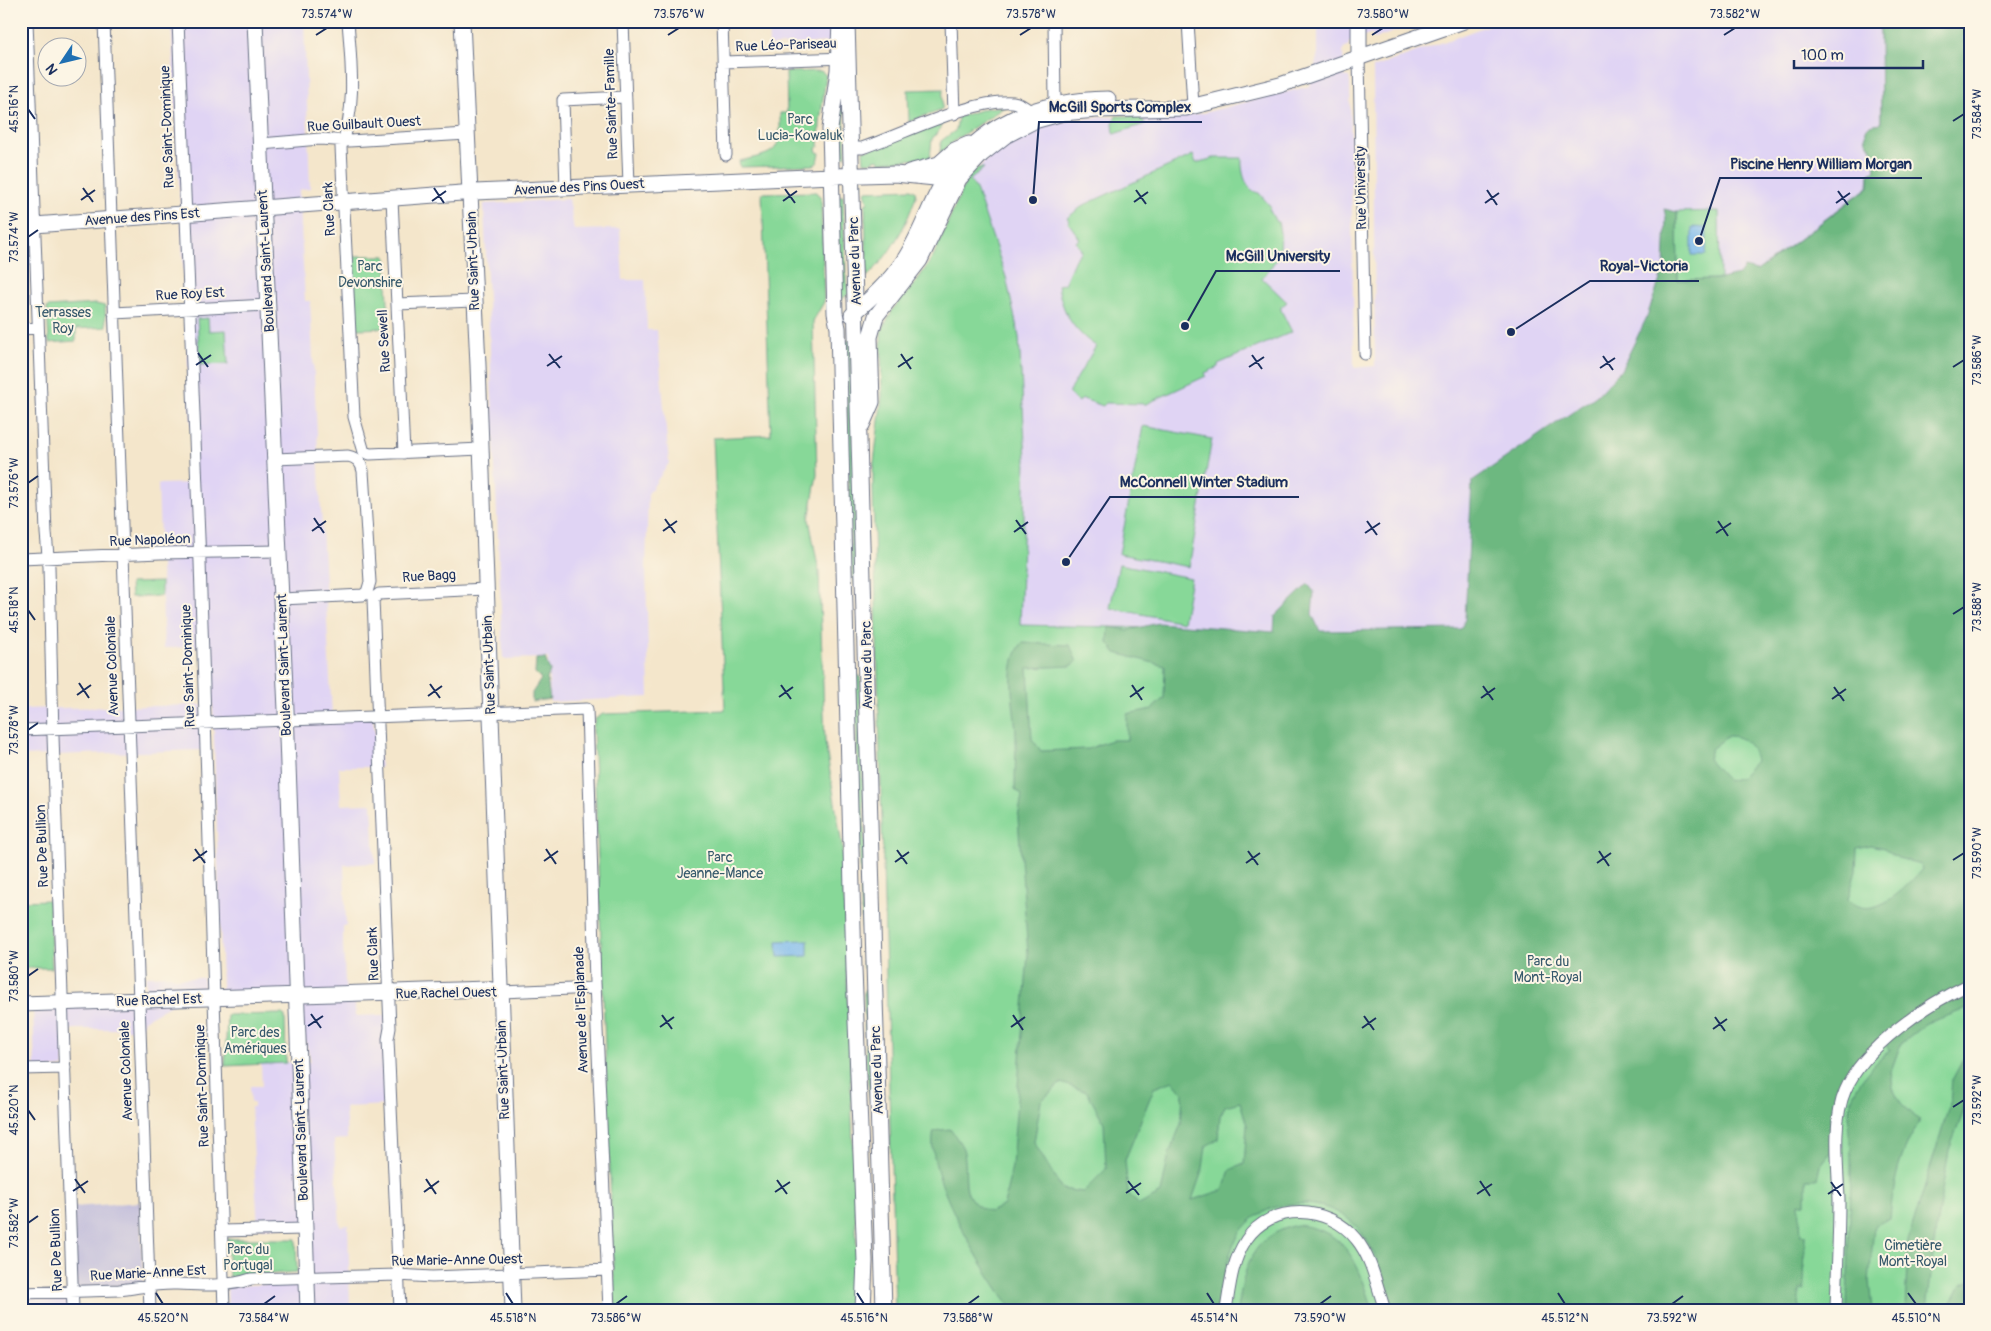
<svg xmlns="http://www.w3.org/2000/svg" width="1991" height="1331" viewBox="0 0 1991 1331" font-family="Pangolin,sans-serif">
	<rect width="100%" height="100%" fill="#fcf5e5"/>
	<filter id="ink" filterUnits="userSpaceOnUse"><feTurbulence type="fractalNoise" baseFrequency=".02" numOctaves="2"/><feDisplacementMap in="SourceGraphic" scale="10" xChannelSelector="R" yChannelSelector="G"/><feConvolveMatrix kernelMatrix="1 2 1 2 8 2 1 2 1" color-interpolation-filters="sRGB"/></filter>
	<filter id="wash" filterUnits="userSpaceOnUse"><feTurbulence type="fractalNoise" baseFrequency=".0096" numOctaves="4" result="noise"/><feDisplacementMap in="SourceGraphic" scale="20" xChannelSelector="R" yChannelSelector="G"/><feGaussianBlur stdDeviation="1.12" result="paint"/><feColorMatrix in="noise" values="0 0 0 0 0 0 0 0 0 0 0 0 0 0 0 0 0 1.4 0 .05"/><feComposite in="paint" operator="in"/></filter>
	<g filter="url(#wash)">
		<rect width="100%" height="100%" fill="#f4e6cb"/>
		<path fill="#e0d4f4" d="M171,21H304L310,188L299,190L305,301H310L332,716H372L381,767H339L341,805L372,804L375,863L344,865L346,925L343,926V945L346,997H354L356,1016L386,1015V1105L345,1107L347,1139L334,1140L340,1226L348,1225L350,1309L401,1308V1310H228L227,1286L311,1283L309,1225L258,1228L251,1107H254V1103H251L250,1086H262L261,1064L311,1061L296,1008V997L215,998L222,986L211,646L164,648L158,484L194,483Z
			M768,21H830V42L769,46Z
			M1318,21H1424L1374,39L1372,33L1349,42L1348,47L1343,49L1344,76L1349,77L1350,83L1354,368L1375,366L1373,68L1500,21H1880L1881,124H1873L1866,140L1874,153L1875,170L1871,172L1869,187L1865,191L1757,271L1744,268L1739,275L1720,279L1608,397L1473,481L1465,619L1461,629L1259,632L1158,623L1129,630L1018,627L1026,460L976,189L967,178L1014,135L1052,123L1100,117H1172L1199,114L1310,86L1318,53Z
			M569,199L574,230L620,229L623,280H645L647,330H657L669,463L648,494L646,567L649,697L550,702L548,658L503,659L484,204Z
			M202,705V750L21,756V709Z
			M170,975L176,978H203L204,987L144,1020L140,1029H74L63,1032L64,1067L35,1069L33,1005L63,1003L146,989V976Z
			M72,1292L73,1310H21V1294Z"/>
		<path fill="#c4c0db" d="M140,1202L143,1284L74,1289V1207Z"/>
		<path fill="#87d898" stroke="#51847b" d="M1880,21H1970V1310H895L873,491V471L882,396L881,332L893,309L917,281L933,257L967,178L977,168H984L970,180L976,189L1006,277L1019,337L1026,460L1020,625L1204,629L1205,637L1504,631L1741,283L1868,187L1869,174L1875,170L1874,153L1866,140V129L1870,125L1881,123Z
			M821,71L826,75L820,122L819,147L816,148L817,152L820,153L818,162L814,165L740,167L739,161C777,153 781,153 780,113H787L786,72Z
			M842,73L846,156H837L836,137Z
			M943,89L942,109L909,122L908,90Z
			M1006,106L958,138L940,153L941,141L956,130L958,117L987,108Z
			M1116,116H1141L1145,124L1114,134L1113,123Z
			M943,121L941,128L932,139L930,158L880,162L879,159L874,160V162H864L863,151Z
			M1193,155L1196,163L1214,158H1242C1241,170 1245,191 1259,193L1271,207L1269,209L1276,222H1278C1284,249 1280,257 1262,278L1287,302L1281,307V310L1292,332L1218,364V367L1205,373L1206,376L1146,404L1106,403L1103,406L1083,399L1078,402L1068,393L1096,346C1073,331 1062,312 1058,285L1064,284L1075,259L1082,251L1076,242L1080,239L1068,222L1070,221L1067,218L1084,205Z
			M911,189L915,191L916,196C906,227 890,255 867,277L865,204L868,203L865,191Z
			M816,192L821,198L824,302L813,321L817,475L809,519L819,572L825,742L842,845L859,1310H615L593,728L595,719L603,714L725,710L713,438L771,435L762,193Z
			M837,196H843L846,280L849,294L840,300Z
			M1719,211L1720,279L1678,280L1677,212Z
			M352,256H386L389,328L357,329Z
			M96,304L105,306L106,327L76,329V341L49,343L47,307Z
			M208,318L209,331L226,330L228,364L200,365L197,319Z
			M845,341H851L858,586H855L851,564Z
			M1143,426L1212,439L1189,567L1119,554Z
			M1119,564L1191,578L1183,622L1110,608Z
			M161,582V596L131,597L130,583Z
			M855,676H860L868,968H863Z
			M49,900L52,968H21V901Z
			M869,990L871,1098H870L866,1067L864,991Z
			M282,1014L285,1016L286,1063L225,1066L227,1015Z
			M21,1075H26L27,1107H21Z
			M227,1239H296L297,1272L229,1277Z"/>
		<path fill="#6db880" stroke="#44746f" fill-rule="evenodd" d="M1880,21H1970V615L1963,629L1966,634H1970V1008L1927,1023L1901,1043L1891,1071L1893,1088L1901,1103L1920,1121C1899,1155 1894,1179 1890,1218L1874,1226L1869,1281L1872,1310H1847C1848,1262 1851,1213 1851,1165C1852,1143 1845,1122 1851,1101C1858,1079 1874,1064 1890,1050L1883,1039L1856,1064L1831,1152L1820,1166L1817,1179H1806V1203H1799L1801,1235H1805L1804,1290H1800L1799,1310H1393C1384,1284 1378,1253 1361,1232C1333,1194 1263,1193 1238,1236C1225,1259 1223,1284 1219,1310H1013C986,1274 923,1175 934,1131L950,1129C955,1136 963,1145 964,1153C969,1180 957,1199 990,1212L1004,1205L1012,1166L1028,954L1018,818L1022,795L1015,789C1015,771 1016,753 1016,734C1015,706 1004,667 1022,643L1070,645L1077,662L1071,666L1028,668L1032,739L1041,751L1088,749L1111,740H1127V714L1152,709L1164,698L1165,666L1116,653L1108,643L1109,627L1129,630L1158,623L1274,632L1275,616L1308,584L1314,592L1312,614L1320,631L1461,629L1465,619L1472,481L1596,396L1621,370L1646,319L1664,268L1666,218L1664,209L1677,212L1678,280L1720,279L1739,275L1744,268L1757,271L1869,187V174L1875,170L1874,153L1866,140V129L1870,125L1881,123ZM1728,736C1744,736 1752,745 1756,761L1741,777L1728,781L1708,759L1711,749ZM1870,845L1884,848L1898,858L1920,864L1922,869C1906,888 1872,924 1848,899L1856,871L1857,848ZM1173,1081L1183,1093L1181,1124L1169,1154L1161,1193L1139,1205L1128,1193L1125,1160L1154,1088ZM1061,1083L1087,1092L1104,1123L1106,1169L1083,1192L1062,1189L1034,1142L1041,1101ZM1240,1102L1247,1125L1244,1164L1230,1170L1223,1190L1192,1200L1203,1168L1206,1146L1218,1139L1220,1116L1225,1106Z
			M545,658L550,671L547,679L550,699L532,702V693L541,679L535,673L536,659Z
			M1970,1053V1071L1963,1113L1949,1150L1936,1228L1927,1310H1905L1908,1241L1950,1103L1952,1080L1966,1054Z
			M1297,1225C1348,1230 1359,1266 1373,1310H1238C1244,1268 1250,1236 1297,1225Z
			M1970,1281V1310H1948L1961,1284Z"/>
		<path fill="#78b8ec" stroke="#4a74a5" d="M1692,227L1707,228L1706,255H1692Z
			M808,940V956L778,957L777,941Z"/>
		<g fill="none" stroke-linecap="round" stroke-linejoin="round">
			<path stroke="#78b8ec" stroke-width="2.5" d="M1942,21L1954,23
				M1964,38L1970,43"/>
		</g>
	</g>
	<g filter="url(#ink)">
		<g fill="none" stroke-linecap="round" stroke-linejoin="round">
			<g stroke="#676f84" stroke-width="13">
				<path id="minor" d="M27,21L46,533L49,567L53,736L73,1310
					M104,21L150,1310
					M178,21L200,562L224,1310
					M348,21C351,63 357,107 341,147L354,417L364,452L370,454L481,449
					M623,21L629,185
					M722,21L726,155
					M951,21L954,114
					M1054,21L1055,104
					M1188,21L1193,106
					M1359,58L1365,354
					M723,62L846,58
					M261,144L320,139L349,141L467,134
					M852,148H862C901,135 974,98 1013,102C1020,103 1025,107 1030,111
					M566,188L563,100L625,97
					M392,199L404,453
					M397,304L474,301
					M114,313L268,305
					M21,329L38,328
					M275,459L348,456C357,458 361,462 363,471L370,582L367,592L363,595L282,599
					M21,559L160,553L279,551
					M21,730L587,709L595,983L609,1310
					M501,992L595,988
					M21,1069L65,1068
					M222,1231L304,1229
					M21,1293L119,1290C138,1288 157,1283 177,1284C201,1285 228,1287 251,1279L398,1275L432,1277L608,1270
					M400,1310L388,1039L390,1028L373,599L379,594L486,589
					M1226,1310C1230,1285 1232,1261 1246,1240C1271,1202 1329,1205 1356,1239C1372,1258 1377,1287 1385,1310
					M1836,1310C1837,1273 1839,1236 1839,1200C1838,1167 1832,1121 1845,1091C1864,1046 1927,1004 1970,984"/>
			</g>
			<g stroke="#676f84" stroke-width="17">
				<path id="major" d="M255,21L286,710L308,1310
					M462,21L478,365L513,1310
					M840,21L838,70L830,129L835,313L838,328L854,969L865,1261L863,1310
					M847,22L884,1310
					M1359,58V21
					M909,172L939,164L955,150L969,144
					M21,226L475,192L831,176L895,174L935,178L962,175
					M852,315C870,299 888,283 902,263C919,239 927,211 941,186C976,123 1040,100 1108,99
					M862,425L872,402L870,337L876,316L920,260L959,179L982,154L1005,136L1034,121L1063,113L1096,110L1186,108L1280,85L1464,21
					M21,1004L487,989L501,992"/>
			</g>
			<use href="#minor" stroke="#fff" stroke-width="11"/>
			<use href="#major" stroke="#fff" stroke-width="15"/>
		</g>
	</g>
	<path fill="none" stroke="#1b2f5e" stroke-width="2" d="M316,35L327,28M668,35L679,28M1020,35L1031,28M1372,35L1383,28M1724,35L1735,28M28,109L35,119M1953,121L1964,114M83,188L93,202M434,188L444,203M785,189L795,203M1136,190L1146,204M1487,190L1497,205M1838,191L1848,205M81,200L95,190M432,201L446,191M783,201L797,191M1134,202L1148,192M1485,203L1499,193M1836,203L1850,193M28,237L38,230M198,353L208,367M549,354L560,368M901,354L911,369M1252,355L1262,369M1603,356L1613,370M196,365L211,355M547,366L562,356M898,367L913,357M1249,367L1264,357M1953,367L1964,360M1600,368L1615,358M28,483L38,476M314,518L324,533M665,519L675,533M1016,520L1026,534M1367,521L1377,535M1718,521L1728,536M312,531L326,521M663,531L677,521M1014,532L1028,522M1365,533L1380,523M1716,533L1731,523M28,610L35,620M1953,614L1964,607M79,683L89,698M430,684L440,698M781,685L791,699M1132,685L1142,700M1483,686L1493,700M1834,687L1844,701M77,695L91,685M428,696L442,686M779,697L793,687M1130,697L1144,687M1481,698L1495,688M1832,699L1846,689M28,730L38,723M195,849L205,863M546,849L556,864M897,850L907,864M1248,851L1258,865M1599,851L1609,866M1953,860L1964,853M193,861L207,851M544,861L558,851M895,862L909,852M1246,863L1260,853M1597,863L1611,853M28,976L38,969M311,1014L321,1028M662,1015L672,1029M1013,1015L1023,1030M1364,1016L1374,1030M1715,1017L1725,1031M308,1026L323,1016M660,1027L674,1017M1011,1027L1025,1017M1362,1028L1376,1018M1713,1029L1727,1019M1953,1107L1964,1100M28,1110L35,1120M75,1179L85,1193M426,1179L436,1194M777,1180L787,1194M1128,1181L1139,1195M1480,1181L1490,1196M1831,1182L1841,1196M73,1191L88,1181M424,1192L439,1181M775,1192L790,1182M1126,1193L1141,1183M1477,1194L1492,1184M1828,1194L1843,1184M28,1223L38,1216M156,1293L163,1304M506,1293L513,1304M857,1293L864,1304M1207,1293L1214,1304M1558,1293L1565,1304M1908,1293L1916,1304M264,1304L275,1296M616,1304L627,1296M968,1304L979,1296M1320,1304L1331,1296M1672,1304L1683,1296"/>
	<g text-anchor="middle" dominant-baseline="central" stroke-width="4" stroke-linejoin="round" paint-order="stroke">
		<g font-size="14" fill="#1b2f5e" stroke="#fcf5e5">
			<text transform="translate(786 45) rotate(-2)">Rue Léo-Pariseau</text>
			<text transform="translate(611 104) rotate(-92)">Rue Sainte-Famille</text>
			<text transform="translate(364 124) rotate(-3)">Rue Guilbault Ouest</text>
			<text transform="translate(167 127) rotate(-92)">Rue Saint-Dominique</text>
			<text transform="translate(579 187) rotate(-3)">Avenue des Pins Ouest</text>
			<text transform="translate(1361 188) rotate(-91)">Rue University</text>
			<text transform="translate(329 209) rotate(-93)">Rue Clark</text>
			<text transform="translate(142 217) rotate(-4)">Avenue des Pins Est</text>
			<text transform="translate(266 261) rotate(-93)">Boulevard Saint-Laurent</text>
			<text transform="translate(473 261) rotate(-92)">Rue Saint-Urbain</text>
			<text transform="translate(855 261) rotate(-92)">Avenue du Parc</text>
			<text transform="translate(190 294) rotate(-3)">Rue Roy Est</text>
			<text transform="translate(384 341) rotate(-93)">Rue Sewell</text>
			<text transform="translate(150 540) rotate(-2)">Rue Napoléon</text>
			<text transform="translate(429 576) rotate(-3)">Rue Bagg</text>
			<text transform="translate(284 665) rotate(-92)">Boulevard Saint-Laurent</text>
			<text transform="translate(489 665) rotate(-92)">Rue Saint-Urbain</text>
			<text transform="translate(867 665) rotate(-91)">Avenue du Parc</text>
			<text transform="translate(112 666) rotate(-92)">Avenue Coloniale</text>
			<text transform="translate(188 666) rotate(-92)">Rue Saint-Dominique</text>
			<text transform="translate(42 846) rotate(-92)">Rue De Bullion</text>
			<text transform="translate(373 954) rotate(-92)">Rue Clark</text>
			<text transform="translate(446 993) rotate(-1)">Rue Rachel Ouest</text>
			<text transform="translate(159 1000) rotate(-2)">Rue Rachel Est</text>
			<text transform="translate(581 1010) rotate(-92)">Avenue de l'Esplanade</text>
			<text transform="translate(503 1070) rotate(-92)">Rue Saint-Urbain</text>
			<text transform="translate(877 1070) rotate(-92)">Avenue du Parc</text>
			<text transform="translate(126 1071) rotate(-92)">Avenue Coloniale</text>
			<text transform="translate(202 1086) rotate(-92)">Rue Saint-Dominique</text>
			<text transform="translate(301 1130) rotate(-92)">Boulevard Saint-Laurent</text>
			<text transform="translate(56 1250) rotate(-92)">Rue De Bullion</text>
			<text transform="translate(457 1260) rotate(-1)">Rue Marie-Anne Ouest</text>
			<text transform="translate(148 1273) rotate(-3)">Rue Marie-Anne Est</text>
		</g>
		<g font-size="14" fill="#36596c" stroke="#fcf5e5">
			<text x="800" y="119">Parc<tspan x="800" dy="16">Lucia-Kowaluk</tspan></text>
			<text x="370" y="266">Parc<tspan x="370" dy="16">Devonshire</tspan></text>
			<text x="63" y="312">Terrasses<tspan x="63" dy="16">Roy</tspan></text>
			<text x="720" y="857">Parc<tspan x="720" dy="16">Jeanne-Mance</tspan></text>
			<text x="1548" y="961">Parc du<tspan x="1548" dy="16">Mont-Royal</tspan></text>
			<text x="255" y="1032">Parc des<tspan x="255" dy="16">Amériques</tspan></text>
			<text x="1913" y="1245">Cimetière<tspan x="1913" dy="16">Mont-Royal</tspan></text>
			<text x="248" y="1249">Parc du<tspan x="248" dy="16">Portugal</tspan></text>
		</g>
	</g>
	<path fill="none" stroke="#1b2f5e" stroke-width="2" d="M1033 200L1039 122H1202M1699 241L1720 178H1922M1185 326L1216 271H1340M1511 332L1590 281H1699M1066 562L1110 497H1299"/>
	<g fill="#1b2f5e" stroke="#fcf5e5" stroke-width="2">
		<circle cx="1033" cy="200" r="5"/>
		<circle cx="1699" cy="241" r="5"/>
		<circle cx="1185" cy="326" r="5"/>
		<circle cx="1511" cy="332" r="5"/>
		<circle cx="1066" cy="562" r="5"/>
	</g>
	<g font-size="15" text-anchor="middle" font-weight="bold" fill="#1b2f5e" stroke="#fcf5e5" stroke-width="4" stroke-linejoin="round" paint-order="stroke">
		<text x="1120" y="112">McGill Sports Complex</text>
		<text x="1821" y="169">Piscine Henry William Morgan</text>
		<text x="1278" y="261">McGill University</text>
		<text x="1644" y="271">Royal-Victoria</text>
		<text x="1204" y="487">McConnell Winter Stadium</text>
	</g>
	<rect width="1991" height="1331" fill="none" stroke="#fcf5e5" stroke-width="55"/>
	<g transform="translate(62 62) rotate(235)"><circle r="24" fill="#fcf5e5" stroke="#a2a6af"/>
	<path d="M0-4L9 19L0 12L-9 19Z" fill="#1f6fb2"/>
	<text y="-8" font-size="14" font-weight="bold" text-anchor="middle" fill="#1b2f5e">N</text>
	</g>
	<path d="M1794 60v8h129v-8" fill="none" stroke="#1b2f5e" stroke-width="2.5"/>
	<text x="1801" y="60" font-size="15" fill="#1b2f5e" stroke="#fcf5e5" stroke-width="4" paint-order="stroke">100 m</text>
	<rect x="28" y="28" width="1936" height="1276" fill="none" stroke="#1b2f5e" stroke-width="2"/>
	<g font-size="12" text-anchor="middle" fill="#1b2f5e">
		<text x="327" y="18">73.574°W</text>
		<text x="679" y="18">73.576°W</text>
		<text x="1031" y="18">73.578°W</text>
		<text x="1383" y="18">73.580°W</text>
		<text x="1735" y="18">73.582°W</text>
		<text transform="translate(14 109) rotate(-90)" y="4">45.516°N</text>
		<text transform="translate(1977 114) rotate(-90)" y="4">73.584°W</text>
		<text transform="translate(14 237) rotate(-90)" y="4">73.574°W</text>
		<text transform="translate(1977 360) rotate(-90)" y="4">73.586°W</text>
		<text transform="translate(14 483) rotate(-90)" y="4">73.576°W</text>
		<text transform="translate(1977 607) rotate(-90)" y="4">73.588°W</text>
		<text transform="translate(14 610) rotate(-90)" y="4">45.518°N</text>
		<text transform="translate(14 730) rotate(-90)" y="4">73.578°W</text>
		<text transform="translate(1977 853) rotate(-90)" y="4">73.590°W</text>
		<text transform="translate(14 976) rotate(-90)" y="4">73.580°W</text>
		<text transform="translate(1977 1100) rotate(-90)" y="4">73.592°W</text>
		<text transform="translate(14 1110) rotate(-90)" y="4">45.520°N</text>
		<text transform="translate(14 1223) rotate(-90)" y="4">73.582°W</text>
		<text x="163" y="1322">45.520°N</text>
		<text x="264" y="1322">73.584°W</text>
		<text x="513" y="1322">45.518°N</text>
		<text x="616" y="1322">73.586°W</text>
		<text x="864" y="1322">45.516°N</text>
		<text x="968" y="1322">73.588°W</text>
		<text x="1214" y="1322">45.514°N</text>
		<text x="1320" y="1322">73.590°W</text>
		<text x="1565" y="1322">45.512°N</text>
		<text x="1672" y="1322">73.592°W</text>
		<text x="1916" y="1322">45.510°N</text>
	</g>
</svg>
